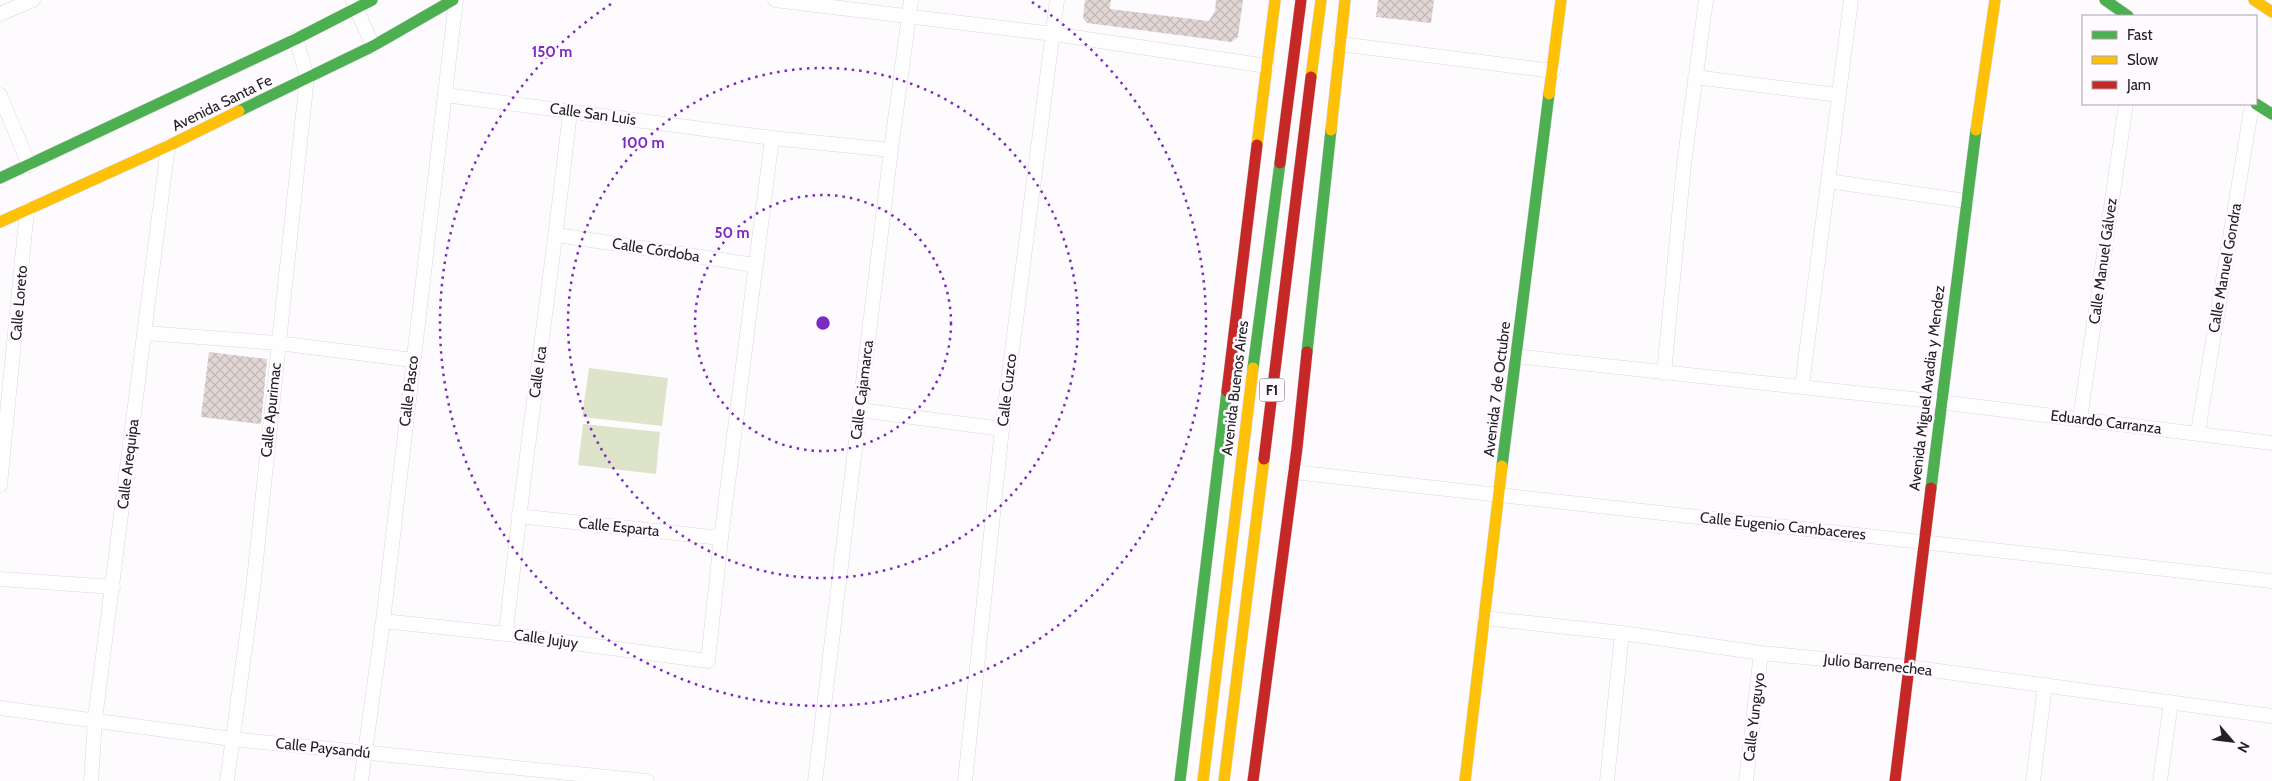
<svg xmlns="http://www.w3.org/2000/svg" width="2272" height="781" viewBox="0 0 2272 781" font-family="Cabin,sans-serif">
	<defs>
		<pattern id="building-cross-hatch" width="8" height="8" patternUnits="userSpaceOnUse" patternTransform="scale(1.25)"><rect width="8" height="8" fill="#e3d7d5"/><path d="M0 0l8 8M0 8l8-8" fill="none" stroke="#c2b8b7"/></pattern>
	</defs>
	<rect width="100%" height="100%" fill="#fdfbfe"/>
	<path fill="#dee4ca" d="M589,368L668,378L662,426L582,417Z
		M583,424L660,432L656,474L578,465Z"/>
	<path fill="url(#building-cross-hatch)" d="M1085,0H1111L1110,9L1209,21L1215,11L1216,0H1243L1238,37L1231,42L1087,23L1083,18Z
		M1378,0H1434L1431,23L1376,17Z
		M209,352L267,359L261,424L201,417Z"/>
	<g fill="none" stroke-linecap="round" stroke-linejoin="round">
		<g stroke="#dad8da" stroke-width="15">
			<path id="street" d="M775,0L1053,34L1267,66
				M353,1L373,46
				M0,14L33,0
				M1340,44L1553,71
				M1695,77L1838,95
				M0,95L29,165
				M445,95L772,138L891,150
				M1828,181L1966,201
				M557,235L755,265
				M145,333L278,343L413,360
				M1515,356L1940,402L2272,443
				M1664,373L1684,164L1706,0
				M1802,386L1851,0
				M860,410L1002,429
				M2080,419L2126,104
				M2198,432L2252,104
				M1293,472L2272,581
				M0,485L27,210
				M518,516L721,538
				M0,579L113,587
				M1484,618L1622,633L1761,653L1909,667L2272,716
				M383,621L506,634L708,661L721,538L772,138
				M506,634C524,459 551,285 570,111
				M0,708L232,739L647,781
				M91,781L95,719L168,146
				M227,781L253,589L307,77L296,39
				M361,781L383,621L456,0
				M815,781L891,150L911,0
				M965,781L1002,429L1057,0
				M1607,781L1622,633
				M1746,781L1761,653
				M2033,781L2045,685
				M2160,781L2171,702"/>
		</g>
		<g stroke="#dad8da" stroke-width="12">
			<path id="fast" d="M2105,0L2128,16
				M2256,104L2272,114
				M239,111L373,46L453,0
				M0,178L296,39L372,0
				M1307,352L1331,130
				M1253,368L1280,163
				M1502,466L1549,94
				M1931,488L1976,130
				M1180,781L1227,391"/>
		</g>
		<g stroke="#dad8da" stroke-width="12">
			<path id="slow" d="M2254,0L2272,12
				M1311,77L1321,0
				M1549,94L1561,0
				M1331,130L1345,0
				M1976,130L1995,0
				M1257,145L1275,0
				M0,222L168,146L239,111
				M1203,781L1253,368
				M1224,781L1264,459
				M1465,781L1502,466"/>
		</g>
		<g stroke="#dad8da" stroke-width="12">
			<path id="jam" d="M1280,163L1301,0
				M1227,391L1257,145
				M1264,459L1311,77
				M1253,781L1297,448L1307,352
				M1895,781L1931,488"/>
		</g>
		<use href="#street" stroke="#fffeff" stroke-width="14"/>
		<use href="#fast" stroke="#4caf50" stroke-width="11"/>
		<use href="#slow" stroke="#ffc107" stroke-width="11"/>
		<use href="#jam" stroke="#c62828" stroke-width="11"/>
	</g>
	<g fill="none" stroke="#7b2cbf" stroke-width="2.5" stroke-dasharray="2.5 5">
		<circle cx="823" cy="323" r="128"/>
		<circle cx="823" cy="323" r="255"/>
		<path d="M1032 2A383 383 0 1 1 614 2"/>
	</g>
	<g text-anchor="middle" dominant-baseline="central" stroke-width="5" stroke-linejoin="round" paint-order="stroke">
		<rect fill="#fefaff" stroke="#656265" stroke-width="1" x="1259.5" y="378.5" width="25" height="23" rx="4"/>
		<g font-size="14" font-weight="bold" fill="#232123">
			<text x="1272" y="390">F1</text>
		</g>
		<g font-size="15" fill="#232123" stroke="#fefaff">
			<text transform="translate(222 103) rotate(-26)">Avenida Santa Fe</text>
			<text transform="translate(593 114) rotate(8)">Calle San Luis</text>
			<text transform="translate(656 250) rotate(9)">Calle Córdoba</text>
			<text transform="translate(2103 261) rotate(-82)">Calle Manuel Gálvez</text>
			<text transform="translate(2225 268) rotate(-80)">Calle Manuel Gondra</text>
			<text transform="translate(19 303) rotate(-85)">Calle Loreto</text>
			<text transform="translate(538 372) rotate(-82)">Calle Ica</text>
			<text transform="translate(1235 388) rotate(-83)">Avenida Buenos Aires</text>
			<text transform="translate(1927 388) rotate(-83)">Avenida Miguel Avadia y Mendez</text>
			<text transform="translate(1497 389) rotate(-83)">Avenida 7 de Octubre</text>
			<text transform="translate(862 390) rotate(-83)">Calle Cajamarca</text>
			<text transform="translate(1007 390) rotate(-83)">Calle Cuzco</text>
			<text transform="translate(409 391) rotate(-83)">Calle Pasco</text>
			<text transform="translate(271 410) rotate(-84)">Calle Apurimac</text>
			<text transform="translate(2106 422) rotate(7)">Eduardo Carranza</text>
			<text transform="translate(128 464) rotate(-83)">Calle Arequipa</text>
			<text transform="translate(1783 526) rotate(6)">Calle Eugenio Cambaceres</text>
			<text transform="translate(619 527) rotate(6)">Calle Esparta</text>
			<text transform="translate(546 639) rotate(8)">Calle Jujuy</text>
			<text transform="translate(1878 665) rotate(6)">Julio Barrenechea</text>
			<text transform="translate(1754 717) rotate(-83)">Calle Yunguyo</text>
			<text transform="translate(323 748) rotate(6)">Calle Paysandú</text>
		</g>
	</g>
	<circle cx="823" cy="323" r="8" fill="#7b2cbf" stroke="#fefaff" stroke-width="2.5"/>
	<g font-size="15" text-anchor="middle" font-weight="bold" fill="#7b2cbf" stroke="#fefaff" stroke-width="5" stroke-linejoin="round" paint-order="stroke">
		<text x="552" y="57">150 m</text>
		<text x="643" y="148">100 m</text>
		<text x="732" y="238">50 m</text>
	</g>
	<rect x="2082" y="15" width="175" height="90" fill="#fefaff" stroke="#a6a3a7"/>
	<rect x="2092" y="31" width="25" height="8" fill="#4caf50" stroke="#a6a3a7"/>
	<text x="2127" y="40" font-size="15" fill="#232123">Fast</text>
	<rect x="2092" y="56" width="25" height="8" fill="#ffc107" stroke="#a6a3a7"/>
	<text x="2127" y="65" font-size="15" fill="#232123">Slow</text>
	<rect x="2092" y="81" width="25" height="8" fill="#c62828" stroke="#a6a3a7"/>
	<text x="2127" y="90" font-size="15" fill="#232123">Jam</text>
	<g transform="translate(2232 741) rotate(118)" stroke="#fefaff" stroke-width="4" paint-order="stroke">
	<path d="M0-4L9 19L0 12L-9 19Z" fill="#232123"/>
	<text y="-8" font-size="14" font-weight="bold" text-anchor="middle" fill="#232123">N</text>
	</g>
</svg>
